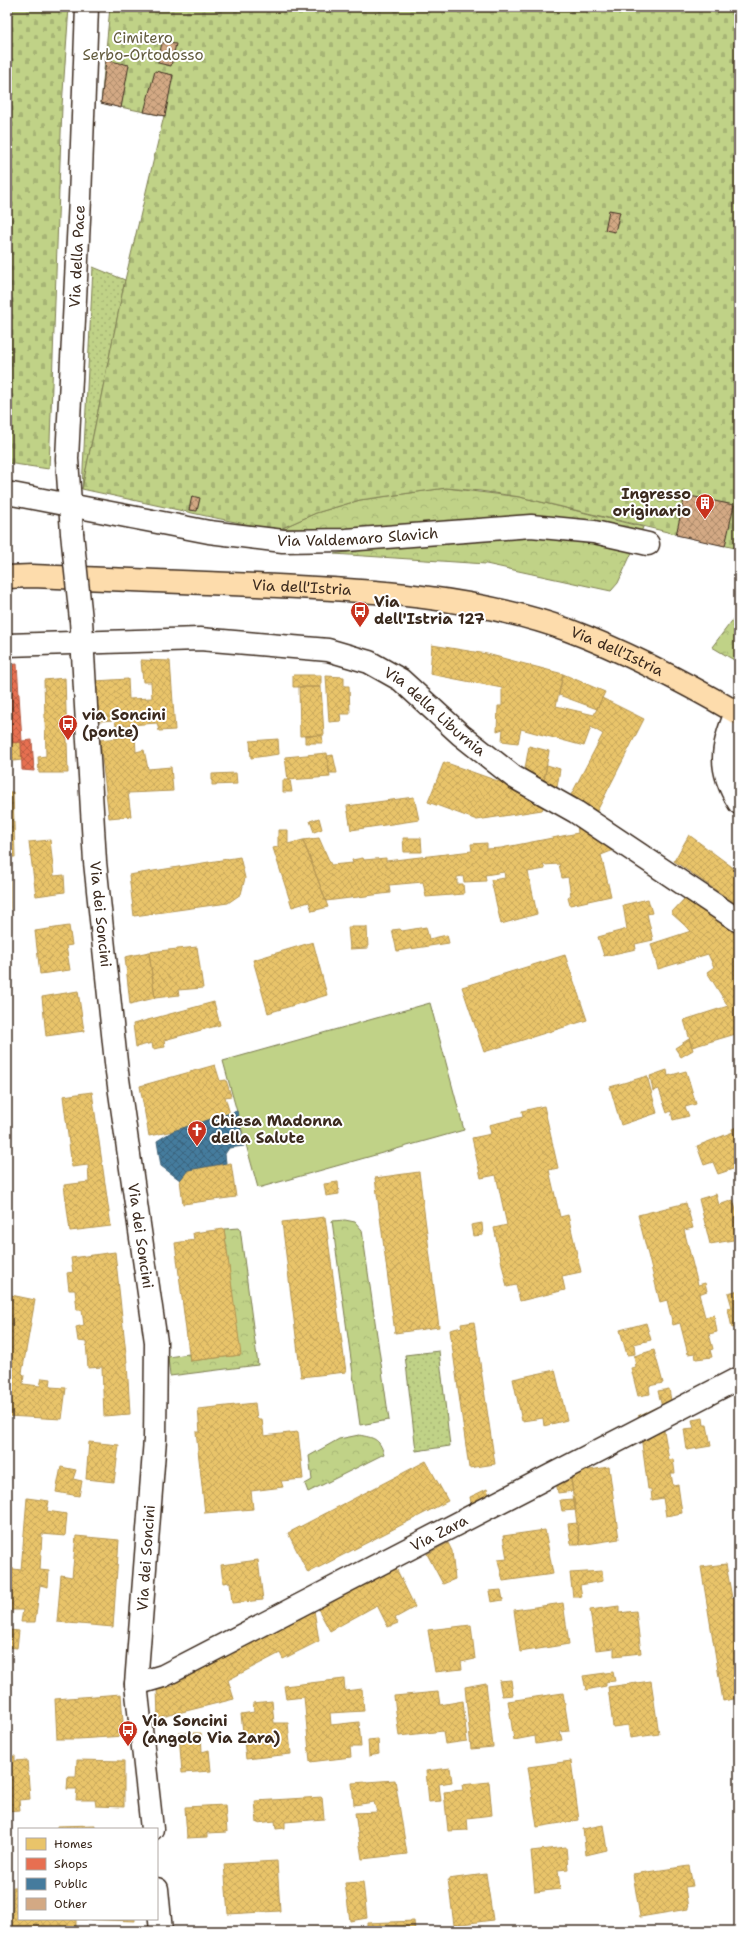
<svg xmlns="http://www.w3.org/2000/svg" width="746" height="1938" viewBox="0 0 746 1938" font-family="'Shantell Sans',sans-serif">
	<defs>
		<pattern id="grass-dots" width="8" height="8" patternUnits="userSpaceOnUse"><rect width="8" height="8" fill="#c0d287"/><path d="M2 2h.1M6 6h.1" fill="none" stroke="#a6b474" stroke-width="1.8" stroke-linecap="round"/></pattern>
		<pattern id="forest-crowns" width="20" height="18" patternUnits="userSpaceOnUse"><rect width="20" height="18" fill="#c0d287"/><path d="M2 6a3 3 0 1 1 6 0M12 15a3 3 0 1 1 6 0" fill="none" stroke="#a6b474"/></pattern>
		<pattern id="cemetery-stones" width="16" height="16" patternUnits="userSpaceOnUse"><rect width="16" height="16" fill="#c0d287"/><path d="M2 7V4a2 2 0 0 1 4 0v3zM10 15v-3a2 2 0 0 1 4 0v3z" fill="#a6b474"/></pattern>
		<pattern id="homes-cross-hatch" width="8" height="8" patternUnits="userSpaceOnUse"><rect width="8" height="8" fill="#e9c46a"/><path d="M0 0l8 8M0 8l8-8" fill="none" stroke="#c9a95b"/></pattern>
		<pattern id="shops-cross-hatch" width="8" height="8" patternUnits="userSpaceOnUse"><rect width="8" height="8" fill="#e76f51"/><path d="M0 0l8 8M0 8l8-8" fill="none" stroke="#bc5b43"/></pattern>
		<pattern id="public-cross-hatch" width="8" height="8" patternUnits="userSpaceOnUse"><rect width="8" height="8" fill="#457b9d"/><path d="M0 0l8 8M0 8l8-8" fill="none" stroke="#3b657f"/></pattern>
		<pattern id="building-cross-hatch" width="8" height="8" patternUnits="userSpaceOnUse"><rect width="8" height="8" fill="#d3a984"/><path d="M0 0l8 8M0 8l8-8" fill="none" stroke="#ac8a6b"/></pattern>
	</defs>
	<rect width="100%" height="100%" fill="#fff"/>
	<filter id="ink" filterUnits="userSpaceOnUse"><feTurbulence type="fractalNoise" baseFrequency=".025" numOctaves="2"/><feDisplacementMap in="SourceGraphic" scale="8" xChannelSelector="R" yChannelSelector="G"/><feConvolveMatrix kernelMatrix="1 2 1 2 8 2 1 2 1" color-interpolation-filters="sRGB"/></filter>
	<g filter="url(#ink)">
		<path fill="url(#grass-dots)" stroke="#7e7e52" d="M93,267L125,280L82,489Z
			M439,1351L450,1446L416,1451L405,1355Z"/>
		<path fill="url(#forest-crowns)" stroke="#7e7e52" d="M446,488L520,497L643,527L640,535L280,529L316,513L360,500Z
			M532,535L589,539L633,550L618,583L611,591L486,564L334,554L384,546Z
			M739,598V663L712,647L735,617Z
			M345,1220L355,1222L362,1230L389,1420L360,1425L332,1221Z
			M240,1228L258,1365L170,1376L168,1357L189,1354L190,1361L240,1355L224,1229Z
			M359,1435C374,1438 379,1438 384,1454L308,1492L305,1484L312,1480L309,1456L339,1439Z"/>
		<path fill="url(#cemetery-stones)" stroke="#7e7e52" d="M7,7H69L62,106L49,469L7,463Z
			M110,7H739V549L520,497L480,491L446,488L360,500L316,513L280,529L255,526L206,516L82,489L125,280L164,116L101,103Z"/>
		<path fill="#c0d287" stroke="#7e7e52" d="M430,1003L464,1130L258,1188L223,1061Z"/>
		<path fill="url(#homes-cross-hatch)" stroke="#b59653" d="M432,645L487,654L563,674L556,706L594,715L602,698L644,719L597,811L571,795L603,734L591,727L584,746L521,729L518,743L502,741L503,729L497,731L498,706H502V688L430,674Z
			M141,660L170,661L175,730L159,731L157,723L116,726L115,720L99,721L95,681L128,679L129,699L152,698L151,682H143Z
			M563,674L605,692L597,709L559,695Z
			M293,675H321V687H293Z
			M326,676L344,677V686H349L350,714H340L341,721L329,722Z
			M65,678L68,773H39L38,757L46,756L44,680Z
			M299,687H321L324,735L300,736Z
			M322,735L323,743H305V736Z
			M135,736L136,752L144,750L148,769L171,767L173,791L128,793L131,816L109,818L100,740Z
			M278,739L279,754L251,758L250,741Z
			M21,742L22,760L13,761L11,743Z
			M529,746L549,751L544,780L524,774Z
			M327,753L330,777L288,780L285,757Z
			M333,755L337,773H329L327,756Z
			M444,762L523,790L547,801L542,810L477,820L428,802Z
			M547,765L560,769L557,787L544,780Z
			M236,773L237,784L212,785V774Z
			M283,780H290L292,792H283Z
			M7,792H13L15,857H7Z
			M414,797L419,820L351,830L347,806Z
			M319,818L322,829L314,832L310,821Z
			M577,824L614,850L601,855L611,896L570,905L568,898L571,896L568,877L562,878L559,864L543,865L545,869L528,872L537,914L501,924L491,880L505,878L504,872L485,875L486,881L464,882L463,876L457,877V884H463L464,894L426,897L423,882L389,885L390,893L326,901L303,840L319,838L331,865L353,863L352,860L363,858L364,860L386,858V861L472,851L471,844L487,843V849L501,848L578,833Z
			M278,830H288V844L303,840L328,907L312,911L309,902L292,907L273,848L278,847Z
			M689,835L739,872V906L674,861Z
			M403,838H421L422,852H404Z
			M50,840L54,876L64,875L65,892L36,896L29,842Z
			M240,857L245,878L241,894L228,903L134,916L129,875Z
			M7,870H10V914H7Z
			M687,896L739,934V1033L692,1047L684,1020L728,1006L707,972L714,967L708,954L658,969L651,944L691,931L671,913Z
			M648,899L652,913L647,914L653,940L635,944L636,949L604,956L598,937L627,929L623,905Z
			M69,926L72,945L66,946L70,970L40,974L35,931Z
			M348,927H367L368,948L350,949Z
			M426,927L429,939L447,935L449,943L397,951L392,930L400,929L402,931Z
			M313,942L327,995L268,1013L253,960Z
			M197,947L203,988L178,990L179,995L155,998L149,952Z
			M149,952L155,998L130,1004L125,957Z
			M565,955L587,1020L484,1052L462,987Z
			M78,991L84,1031L46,1036L42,997Z
			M214,1002L220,1025L164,1040L165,1047L153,1049L152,1043L136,1047L133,1024Z
			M689,1039L693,1050L681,1057L675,1048Z
			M215,1065L220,1081L226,1080L231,1096L225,1097L230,1114L173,1131L149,1136L140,1086Z
			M667,1070L668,1076L686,1071L696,1104L685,1107L689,1116L673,1120L671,1111L667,1113L659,1089L653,1091L650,1076Z
			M647,1076L657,1113L621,1125L610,1087Z
			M92,1092L111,1226L70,1231L64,1185L89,1182L88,1165L72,1167L63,1096Z
			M544,1106L558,1168L549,1170L560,1217L568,1215L581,1272L562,1276L565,1290L520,1301L516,1285L507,1287L494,1228L507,1225L496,1175L481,1178L472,1138L491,1134L489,1125L523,1117L522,1111Z
			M739,1126V1138L736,1139L732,1129Z
			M733,1132L739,1148V1167L718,1174L713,1162L704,1165L697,1146Z
			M231,1163L236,1197L183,1204L180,1180L188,1170Z
			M419,1172L439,1327L395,1333L375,1178Z
			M338,1182L339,1194L326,1196L324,1184Z
			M716,1194L719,1205L733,1200L739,1220V1239L710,1244L699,1199Z
			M686,1203L693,1228L684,1230L698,1285L705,1283L707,1291L699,1294L705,1317L714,1315L717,1332L709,1334L713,1349L710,1350L712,1357L696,1359L695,1353L688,1354L680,1323L673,1325L667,1300L660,1302L638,1215Z
			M325,1217L346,1372L301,1377L282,1222Z
			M482,1223L483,1235L473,1236L471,1225Z
			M224,1229L241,1355L190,1361L175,1243L194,1240L193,1233Z
			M115,1252L127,1363L130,1414L104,1416L102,1367L88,1368L86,1342L78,1341L76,1327L84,1325L82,1310H77L75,1290H69L67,1273L73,1272L71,1258Z
			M739,1290V1326L732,1328L728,1309L732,1307L728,1293Z
			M11,1295L35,1300L22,1373L24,1375L23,1384L40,1386L42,1378L51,1379L50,1387L66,1388L62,1419L7,1416V1315Z
			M474,1322L495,1464L469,1468L450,1330L462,1327L461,1324Z
			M646,1323L651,1340L634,1344L635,1354L627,1355L620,1330Z
			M654,1350L663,1383L649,1386L650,1394L638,1396L631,1368L636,1367L634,1356Z
			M555,1370L567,1420L544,1426L543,1418L522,1421L513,1379Z
			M669,1389L672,1406L663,1411L658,1391Z
			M255,1403L257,1419H262L264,1436L298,1432L303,1479L281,1481L283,1487L251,1491L253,1509L205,1513L196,1432H200L198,1409Z
			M657,1407L658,1413L640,1423L638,1416Z
			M703,1418L704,1425H707L711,1446L687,1450L684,1429L694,1428L692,1420Z
			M663,1425L669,1460L673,1459L675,1473H671L673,1486L678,1485L682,1513L666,1516L663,1498L652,1500L651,1489H648L641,1436Z
			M89,1442L119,1445L114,1482L86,1479Z
			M426,1461L448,1501L308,1573L288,1533Z
			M61,1467L76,1470L73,1479L82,1481L79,1496L56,1492Z
			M609,1467L619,1539L580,1545L570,1473Z
			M570,1473L573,1491L558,1493L556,1481Z
			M487,1489L490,1498L472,1508L470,1497Z
			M27,1498L49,1501L47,1511L67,1514L65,1536L42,1534L40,1570L49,1571L48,1587L40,1585L35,1622H21L23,1610H11L9,1630L19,1631L17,1648L7,1647V1568L21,1570Z
			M574,1499L576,1510L562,1511L560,1500Z
			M577,1523L580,1544H571L568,1524Z
			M545,1530L553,1574L503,1581L498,1560L507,1559L503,1536Z
			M76,1536L119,1540L113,1627L57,1622L61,1575L72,1577Z
			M448,1543L452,1551L455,1579L443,1584L427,1554Z
			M258,1560L263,1600L232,1603L230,1582L223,1583L221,1565Z
			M726,1564L732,1598L738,1596L739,1601V1622H738L739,1698L723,1701L701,1567Z
			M396,1568L415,1607L395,1618L398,1623L388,1627L377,1605L330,1631L317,1607Z
			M602,1571L603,1581L580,1585L582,1597H573L570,1573Z
			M501,1590L503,1600L491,1602L489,1591Z
			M563,1603L569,1644L520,1652L514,1610Z
			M619,1606V1613L636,1611L641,1653L614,1656V1648L596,1650L590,1610Z
			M314,1610L319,1641L283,1659L280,1653L228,1680L234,1699L158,1718L157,1689L174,1686L173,1681Z
			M471,1625L475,1659L461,1662L462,1669L435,1672L428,1630Z
			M613,1672L615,1681L606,1682V1686L586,1690L583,1676Z
			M344,1679L345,1691L362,1689L364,1711L330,1713L331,1725L359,1722L361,1747H350L351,1757L310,1762L304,1697L286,1699L284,1686Z
			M511,1680L513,1695L502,1696L499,1681Z
			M651,1681L659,1734L630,1738L628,1725L613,1727L608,1687Z
			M486,1683L493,1747L471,1749L465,1687Z
			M438,1692L440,1705L463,1701L467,1741L445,1744L443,1731L399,1736L394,1696Z
			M563,1693L569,1731L560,1732L562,1740L536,1744L535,1736L514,1740L508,1701Z
			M121,1694L124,1736L78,1739H57L55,1699Z
			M272,1701L274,1723H288L291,1754L246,1759L241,1714L254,1712L253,1703Z
			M179,1733H201L202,1752L209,1750L211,1771L182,1773Z
			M378,1739L379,1754L369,1756L368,1740Z
			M7,1756H15V1761L27,1760L30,1799L19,1800L20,1810L7,1811Z
			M77,1760L124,1761V1807L96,1806L95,1800H76L77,1789H67L68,1777H76Z
			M571,1761L579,1820L537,1827L528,1767Z
			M450,1768L452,1782L439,1784L441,1801L429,1802L426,1771Z
			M395,1780L407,1854L362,1859L355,1813L377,1812L374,1802L354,1805L352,1783Z
			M489,1782L492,1815L467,1818L468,1830L448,1831L444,1792L463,1790L462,1785Z
			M322,1797L324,1819L285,1822V1828L276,1829L275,1821L257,1823L255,1801Z
			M225,1805L227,1832L207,1833V1837L187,1838L185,1807Z
			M95,1825V1829H57V1826Z
			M603,1825L607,1850L586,1855L583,1829Z
			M566,1847L568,1869L558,1870L560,1889L535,1892L531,1851Z
			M277,1861L280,1911L228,1914L224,1864Z
			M689,1866L693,1886L685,1887L688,1909L640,1917L633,1874Z
			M486,1874L493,1920L454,1925L448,1879Z
			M363,1882L367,1918L350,1921L345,1883Z
			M13,1887H19V1919H135V1921L76,1919V1928L12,1926Z
			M414,1921L415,1931H367V1923Z
			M337,1926V1931H294V1929Z
			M225,1928L226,1931H200Z"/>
		<path fill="url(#shops-cross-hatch)" stroke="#b35a42" d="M17,664L22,741L32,740L34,771L22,770L21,742L7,743V665Z"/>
		<path fill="url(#public-cross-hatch)" stroke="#426377" d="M237,1111L244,1146L229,1148L225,1154L226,1163L188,1170L180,1180L161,1166L157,1141L173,1131Z"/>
		<path fill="url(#building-cross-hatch)" stroke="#3b2a1e" d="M162,42L176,44L171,66L158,63Z
			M106,60L129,65L121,108L101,103Z
			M155,71L173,75L165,116L144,112Z
			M609,210L620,212L615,232L605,230Z
			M685,495L734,505L725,546L676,535Z
			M192,496L200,498L197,511L189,510Z"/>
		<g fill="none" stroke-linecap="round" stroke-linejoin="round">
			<g stroke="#3b2a1e" stroke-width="25">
				<g id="minor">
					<path id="s1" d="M7,493L209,532L283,541L346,540L531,526L594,532L648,544"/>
					<path id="s2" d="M72,533L67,459L80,199L87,7"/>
					<path id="s3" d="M81,620L95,862L117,1072L156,1342L155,1439L136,1684L152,1829"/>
					<path id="s4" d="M7,645L200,639L328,650L369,662L401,680L461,735L514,777L576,812L739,921"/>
					<path d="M736,713C721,748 718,769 739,803"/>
					<path id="s5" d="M136,1684L163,1676L739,1378"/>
					<path d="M157,1889L161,1931"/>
				</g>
			</g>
			<g stroke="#3b2a1e" stroke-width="25">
				<g id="major">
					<path id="s6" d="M7,577L32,576C106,579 181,582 256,585C360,590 469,594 568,630C627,652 684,682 739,714"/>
				</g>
			</g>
			<use href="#minor" stroke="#fff" stroke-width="22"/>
			<use href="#major" stroke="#fddcac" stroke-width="22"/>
			<g stroke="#3b2a1e" stroke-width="25" stroke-linecap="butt">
				<path id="minor-bridge" d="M72,533L81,620"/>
			</g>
			<use href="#minor-bridge" stroke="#fff" stroke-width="22"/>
		</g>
	</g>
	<defs>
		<g id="building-pin" transform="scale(1)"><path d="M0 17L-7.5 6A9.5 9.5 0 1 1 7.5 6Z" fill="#c8321e" stroke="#fff"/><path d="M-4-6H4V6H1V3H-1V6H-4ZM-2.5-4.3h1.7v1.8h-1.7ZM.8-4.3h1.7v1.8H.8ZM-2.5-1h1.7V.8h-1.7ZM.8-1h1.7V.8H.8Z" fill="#fff"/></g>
		<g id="bus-pin" transform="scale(1)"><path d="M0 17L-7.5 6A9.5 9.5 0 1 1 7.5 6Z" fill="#c8321e" stroke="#fff"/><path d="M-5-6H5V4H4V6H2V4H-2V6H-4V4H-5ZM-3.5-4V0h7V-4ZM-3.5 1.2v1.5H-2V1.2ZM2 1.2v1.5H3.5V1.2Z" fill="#fff"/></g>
		<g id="church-pin" transform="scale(1)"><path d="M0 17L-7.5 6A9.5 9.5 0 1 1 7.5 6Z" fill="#c8321e" stroke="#fff"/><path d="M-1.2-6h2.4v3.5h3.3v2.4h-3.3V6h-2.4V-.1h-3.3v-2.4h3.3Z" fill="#fff"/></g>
	</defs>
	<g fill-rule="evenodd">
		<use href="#building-pin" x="705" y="503"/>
		<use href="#bus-pin" x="360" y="611"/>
		<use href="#bus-pin" x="68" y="724"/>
		<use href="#church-pin" x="197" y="1130"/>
		<use href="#bus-pin" x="128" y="1730"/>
	</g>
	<g text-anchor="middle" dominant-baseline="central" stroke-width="4" stroke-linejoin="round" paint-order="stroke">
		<g font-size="15" fill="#635c3e" stroke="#fff">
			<text x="143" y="38">Cimitero<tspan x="143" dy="17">Serbo-Ortodosso</tspan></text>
		</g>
		<g font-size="15" fill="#3b2a1e" stroke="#fff">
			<text stroke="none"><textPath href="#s2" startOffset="277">Via della Pace</textPath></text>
			<text stroke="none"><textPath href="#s1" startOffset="355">Via Valdemaro Slavich</textPath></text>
			<text stroke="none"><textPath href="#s6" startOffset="295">Via dell'Istria</textPath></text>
			<text stroke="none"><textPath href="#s6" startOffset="619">Via dell'Istria</textPath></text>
			<text stroke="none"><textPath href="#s4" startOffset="447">Via della Liburnia</textPath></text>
			<text stroke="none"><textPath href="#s3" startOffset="295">Via dei Soncini</textPath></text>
			<text stroke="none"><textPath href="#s3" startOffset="619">Via dei Soncini</textPath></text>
			<text stroke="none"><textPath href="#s5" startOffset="339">Via Zara</textPath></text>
			<text transform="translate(146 1558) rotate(-86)">Via dei Soncini</text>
		</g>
		<g font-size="15" font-weight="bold" fill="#3b2a1e" stroke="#fff" text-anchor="start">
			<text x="691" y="494" text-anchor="end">Ingresso<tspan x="691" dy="17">originario</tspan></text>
			<text x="374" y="602">Via<tspan x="374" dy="17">dell'Istria 127</tspan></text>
			<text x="82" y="715">via Soncini<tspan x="82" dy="17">(ponte)</tspan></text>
			<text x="211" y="1121">Chiesa Madonna<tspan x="211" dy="17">della Salute</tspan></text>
			<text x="142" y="1721">Via Soncini<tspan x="142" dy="17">(angolo Via Zara)</tspan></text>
		</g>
	</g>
	<rect width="746" height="1938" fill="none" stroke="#fff" stroke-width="24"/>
	<rect x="12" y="12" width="722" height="1914" fill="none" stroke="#3b2a1e" stroke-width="1.5" filter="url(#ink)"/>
	<rect x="18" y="1828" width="140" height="92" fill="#ffffff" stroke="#b1aaa5"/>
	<rect x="26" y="1838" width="20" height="12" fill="#e9c46a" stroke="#b1aaa5"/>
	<text x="54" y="1848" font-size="12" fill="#3b2a1e">Homes</text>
	<rect x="26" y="1858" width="20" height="12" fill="#e76f51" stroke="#b1aaa5"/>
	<text x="54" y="1868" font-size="12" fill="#3b2a1e">Shops</text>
	<rect x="26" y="1878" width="20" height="12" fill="#457b9d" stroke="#b1aaa5"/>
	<text x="54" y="1888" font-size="12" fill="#3b2a1e">Public</text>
	<rect x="26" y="1898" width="20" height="12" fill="#d3a984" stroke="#b1aaa5"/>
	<text x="54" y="1908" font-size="12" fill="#3b2a1e">Other</text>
</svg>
